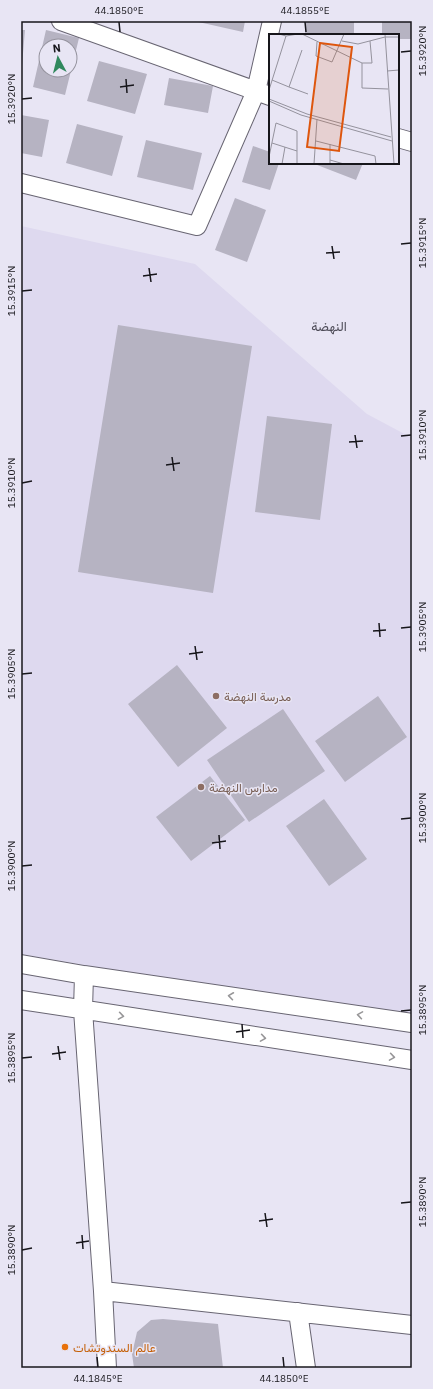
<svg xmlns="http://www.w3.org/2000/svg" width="433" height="1389" viewBox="0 0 433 1389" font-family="'IBM Plex Sans',Vazirmatn,sans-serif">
	<rect width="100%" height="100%" fill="#e8e5f4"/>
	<path fill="#ded9ef" d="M21,226L195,264L367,414L412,438V1021L21,954Z"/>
	<path fill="#b6b3c2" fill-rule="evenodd" d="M194,21H245L243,32Z
		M305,21H354V35H305Z
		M382,21H412V39H398V35H382Z
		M21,30H25L22,65H21Z
		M46,30L79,38L65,95L33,87ZM46,46H70V70H46Z
		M99,61L147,74L135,114L87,101Z
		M169,78L213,86L208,113L164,105Z
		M21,115L49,120L42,157L21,153Z
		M77,124L123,136L112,176L66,163Z
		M146,140L202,153L193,190L137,177Z
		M253,146L270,152V163H279L270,190L242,182Z
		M312,163H363L356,180Z
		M235,198L266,210L247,262L215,250Z
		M118,325L252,346L213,593L78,572Z
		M267,416L332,424L320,520L255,512Z
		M177,665L227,728L178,767L128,704Z
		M378,696L407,737L345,782L315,741Z
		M283,709L325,771L249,822L207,760Z
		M210,776L245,820L191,861L156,817Z
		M324,799L367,859L329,886L286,826Z
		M163,1319L218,1324L223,1368H134L132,1354L137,1332L151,1320Z"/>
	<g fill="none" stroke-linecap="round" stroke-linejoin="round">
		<g stroke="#686572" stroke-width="20">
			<path id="street" d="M61,21L270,96
				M398,138L412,142
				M21,183L197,226L256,91L272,21
				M21,964L84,975L412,1023
				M84,975L83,1010L103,1291L107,1368
				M21,1000L412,1060
				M103,1291L412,1325
				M298,1312L306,1368"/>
		</g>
		<use href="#street" stroke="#fff" stroke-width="18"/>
	</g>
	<defs><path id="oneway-chevron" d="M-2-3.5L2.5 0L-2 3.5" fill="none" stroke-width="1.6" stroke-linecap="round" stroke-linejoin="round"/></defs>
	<g stroke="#979698">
		<use href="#oneway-chevron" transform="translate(231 996) rotate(-172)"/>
		<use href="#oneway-chevron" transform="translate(360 1015) rotate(-171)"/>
		<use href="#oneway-chevron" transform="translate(121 1016) rotate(9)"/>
		<use href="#oneway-chevron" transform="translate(263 1038) rotate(9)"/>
		<use href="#oneway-chevron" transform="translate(392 1057) rotate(9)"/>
	</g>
	<path fill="none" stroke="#17161b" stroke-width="1.5" d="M119,22L120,32M305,22L306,32M401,52L411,51M126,79L127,93M120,87L134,85M22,99L32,98M401,244L411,243M332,246L334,259M326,253L340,252M149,268L151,282M143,276L157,274M22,291L32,290M355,435L357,448M401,436L411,435M349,442L363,441M172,457L174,471M166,465L180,463M22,483L32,481M379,623L380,637M401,628L411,627M373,631L386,630M195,646L197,660M189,654L203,652M22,674L32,673M401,819L411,818M219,835L220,849M212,843L226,841M22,866L32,865M401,1011L411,1010M242,1024L243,1038M236,1032L250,1030M58,1046L60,1060M52,1054L66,1052M22,1058L32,1057M401,1203L411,1202M265,1213L267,1227M259,1221L273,1219M82,1235L83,1249M76,1243L89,1241M22,1250L32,1248M97,1357L98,1367M283,1357L284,1367"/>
	<g fill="#8d6e63" stroke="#e8e5f4" stroke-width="1.5">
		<circle cx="216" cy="696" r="4"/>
		<circle cx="201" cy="787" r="4"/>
	</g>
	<circle fill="#e8710a" stroke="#e8e5f4" stroke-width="1.5" cx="65" cy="1347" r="4"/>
	<g text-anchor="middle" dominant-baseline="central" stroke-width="3" stroke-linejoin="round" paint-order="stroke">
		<g font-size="12" fill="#785e54" stroke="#e8e5f4" text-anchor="start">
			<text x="224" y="696">مدرسة النهضة</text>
			<text x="209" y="787">مدارس النهضة</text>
		</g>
		<g font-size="12" fill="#c56008" stroke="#e8e5f4" text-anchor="start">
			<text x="73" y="1347">عالم السندوتشات</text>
		</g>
		<g font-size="13" fill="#4d4b57" stroke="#e8e5f4">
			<text x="329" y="326">النهضة</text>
		</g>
	</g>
	<g transform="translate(269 34)">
		<rect width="130" height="130" fill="#e8e5f4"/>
		<path fill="none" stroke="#94929d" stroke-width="1" d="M10,0L17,2L29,0M33,0L93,29H103L101,7M116,0L125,130M73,7L89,10L116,3H130M48,8L47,22L63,28L75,0M33,16L20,53L39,60M93,29V54L119,55M118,37L130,36M3,46L20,53M0,56L17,2M0,65L38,80L122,103M0,67L32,81L123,107M47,107L106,122L107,130M3,109L28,117M61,110V130M0,123L7,89L28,97V130M61,126L75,130M13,130L16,113M45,130L48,85"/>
		<path fill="#de560d" fill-opacity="0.15" stroke="#de560d" stroke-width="2" d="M51,9L83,13L70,117L38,113Z"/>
		<rect width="130" height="130" fill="none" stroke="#17161b" stroke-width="2"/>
	</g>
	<rect width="433" height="1389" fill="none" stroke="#e8e5f4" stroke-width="44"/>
	<g transform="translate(58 58) rotate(353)"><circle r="19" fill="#e8e5f4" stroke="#94929d"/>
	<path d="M0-3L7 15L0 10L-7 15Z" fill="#30885d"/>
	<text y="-6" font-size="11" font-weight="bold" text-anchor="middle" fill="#17161b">N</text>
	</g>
	<rect x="22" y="22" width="389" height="1345" fill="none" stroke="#17161b" stroke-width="1.5"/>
	<g font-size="10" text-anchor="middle" fill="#17161b">
		<text x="119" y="14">44.1850°E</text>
		<text x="305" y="14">44.1855°E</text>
		<text transform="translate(422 51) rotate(-90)" y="4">15.3920°N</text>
		<text transform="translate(11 99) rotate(-90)" y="4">15.3920°N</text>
		<text transform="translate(422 243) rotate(-90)" y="4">15.3915°N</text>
		<text transform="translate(11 291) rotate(-90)" y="4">15.3915°N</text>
		<text transform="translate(422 435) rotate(-90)" y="4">15.3910°N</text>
		<text transform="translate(11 483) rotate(-90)" y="4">15.3910°N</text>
		<text transform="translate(422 627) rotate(-90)" y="4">15.3905°N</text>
		<text transform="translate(11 674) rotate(-90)" y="4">15.3905°N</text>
		<text transform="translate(422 818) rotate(-90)" y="4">15.3900°N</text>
		<text transform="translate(11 866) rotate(-90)" y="4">15.3900°N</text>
		<text transform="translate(422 1010) rotate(-90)" y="4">15.3895°N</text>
		<text transform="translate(11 1058) rotate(-90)" y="4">15.3895°N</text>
		<text transform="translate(422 1202) rotate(-90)" y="4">15.3890°N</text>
		<text transform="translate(11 1250) rotate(-90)" y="4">15.3890°N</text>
		<text x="98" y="1382">44.1845°E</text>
		<text x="284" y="1382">44.1850°E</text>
	</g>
</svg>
